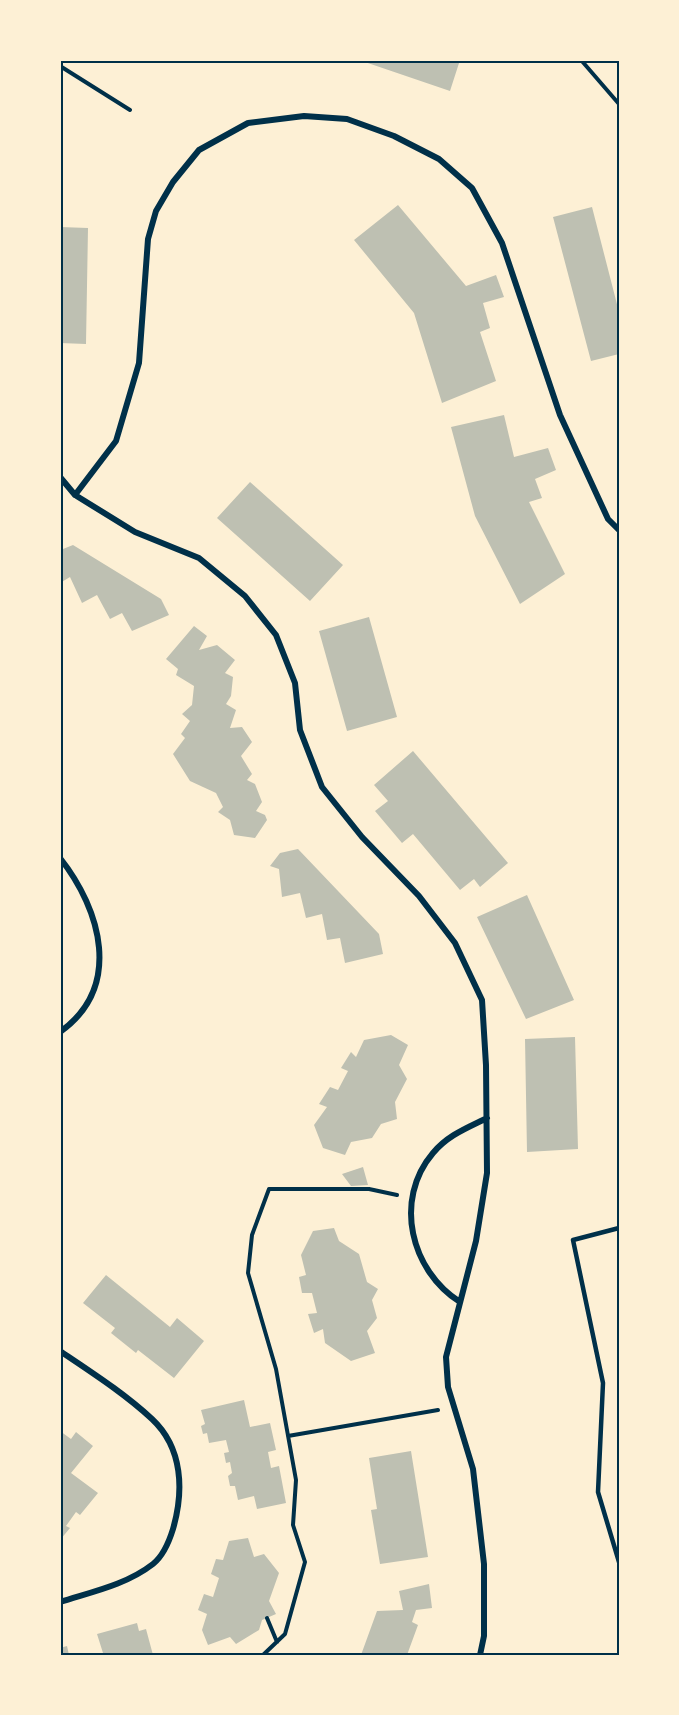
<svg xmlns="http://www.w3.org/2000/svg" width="679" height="1715" viewBox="0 0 679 1715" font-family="Karla,sans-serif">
	<rect width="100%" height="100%" fill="#fdf0d5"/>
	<path fill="#bec0b2" d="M359,60H460L450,91Z
		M398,205L466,286L496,275L504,297L483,303L490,328L480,332L496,381L442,403L414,313L354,240Z
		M592,207L619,312V354L591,361L553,217Z
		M60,227L88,228L86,344L60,343Z
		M504,415L514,457L548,448L556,470L535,479L542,498L529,502L565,574L520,604L475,516L451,427Z
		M250,482L343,565L310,601L217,518Z
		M60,545L63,549L73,545L161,599L169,615L132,631L122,613L110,619L97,595L82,603L70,577L60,583Z
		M369,617L397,717L347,731L319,631Z
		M194,626L207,636L199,650L217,645L235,660L225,673L233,677L231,696L226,704L236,710L230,728L242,727L252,742L241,756L252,774L247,780L255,784L262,802L256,811L265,815L267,820L255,838L234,835L230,820L218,812L223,807L216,793L190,781L173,754L185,738L181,734L190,721L182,714L192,705L194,686L176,675L178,669L166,659Z
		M413,751L508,863L480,887L474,879L460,890L413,834L402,843L375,811L388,801L374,785Z
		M298,849L379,934L383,954L345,963L340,938L327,940L322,914L306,918L300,893L282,897L279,869L270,866L280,853Z
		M527,895L574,1000L526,1019L477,917Z
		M391,1035L408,1045L399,1065L407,1079L395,1102L397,1119L381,1124L372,1138L351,1142L345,1155L323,1148L314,1125L327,1107L319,1104L330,1087L338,1090L348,1071L341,1068L351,1052L356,1057L364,1040Z
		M575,1037L578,1149L527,1152L525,1039Z
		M363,1167L368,1185L351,1186L342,1174Z
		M334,1228L339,1241L359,1254L367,1282L378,1289L372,1300L377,1318L367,1331L375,1353L351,1361L325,1343L323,1329L314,1333L308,1314L317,1313L312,1293H302L299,1277L306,1275L301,1255L313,1231Z
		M106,1275L170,1327L177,1318L204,1341L174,1378L138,1350L136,1353L111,1333L115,1328L83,1303Z
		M244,1400L250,1427L270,1423L276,1450L268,1452L271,1468L279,1466L286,1503L257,1509L254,1496L238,1500L235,1486H230L228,1476L232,1473L230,1462L226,1463L224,1453L229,1452L226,1440L209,1443L207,1433L203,1434L201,1426L205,1424L201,1410Z
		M60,1431L71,1439L76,1432L93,1446L71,1473L98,1493L80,1515L76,1512L66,1526L70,1528L60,1540Z
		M411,1451L428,1557L380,1564L371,1510L377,1509L369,1458Z
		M248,1538L254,1557L264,1554L279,1573L269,1601L276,1614L262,1620L259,1630L236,1644L230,1637L208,1645L202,1630L207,1614L198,1610L204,1594L213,1597L219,1578L211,1574L216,1559L223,1560L229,1541Z
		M429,1584L432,1608L416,1610L412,1622L418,1625L407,1655H361L377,1611L403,1610L399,1591Z
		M137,1623L139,1631L146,1629L153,1655H97L103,1653L97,1634Z
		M67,1646L69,1655H60V1648Z"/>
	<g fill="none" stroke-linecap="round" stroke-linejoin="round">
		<path stroke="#003049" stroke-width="4" d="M581,60L619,104
			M60,66L130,110
			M288,1436L438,1410
			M267,1618L277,1642
			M263,1655L285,1634L305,1562L293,1525L296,1480L276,1369L248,1273L252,1235L269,1189H369L397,1195"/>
		<path stroke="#003049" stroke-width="4.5" d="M619,1228L573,1240L603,1383L598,1492L619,1562"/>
		<path stroke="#003049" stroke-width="6" d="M60,477L75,495L135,532L199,558L245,596L276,635L295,683L300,730L322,787L362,837L419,896L455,943L482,1000L486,1065L487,1173L476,1241L446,1357L448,1387L473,1469L484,1564V1636L480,1655
			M75,495L116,441L139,363L148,239L156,211L173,182L199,150L248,123L304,116L347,119L394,136L439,159L472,188L502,243L560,415L608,519L619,530
			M60,858C101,910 123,987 60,1032
			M460,1302C411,1271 393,1200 433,1153C448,1135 467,1128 487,1118
			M60,1351C91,1372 124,1393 152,1419C183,1448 184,1491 173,1529C169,1542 163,1556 153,1564C126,1585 91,1592 60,1602"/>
	</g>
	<rect width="679" height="1715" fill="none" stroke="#fdf0d5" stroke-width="123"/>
	<rect x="62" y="62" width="556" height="1592" fill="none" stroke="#003049" stroke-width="2"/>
</svg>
